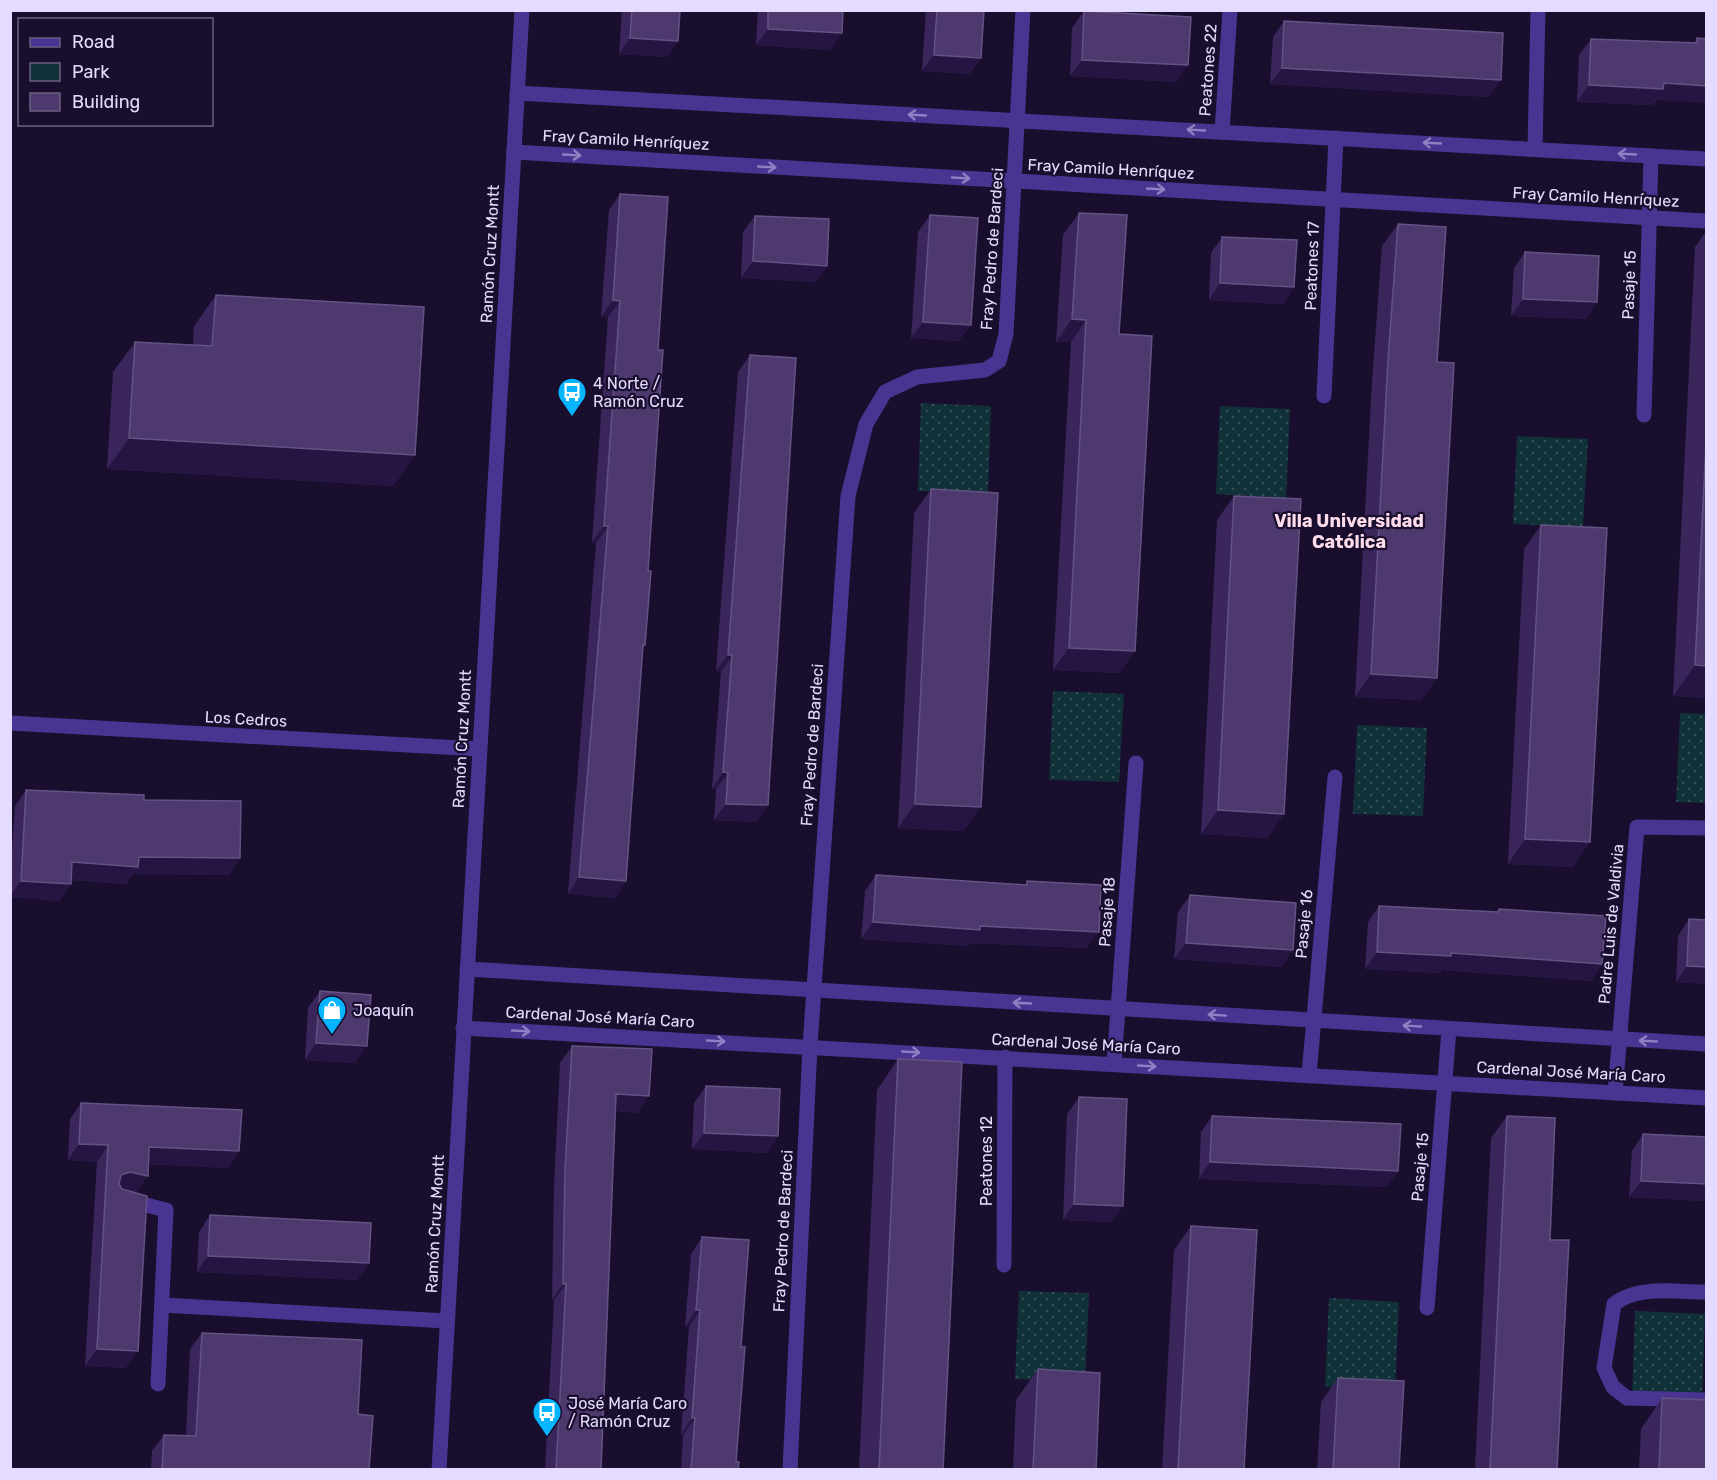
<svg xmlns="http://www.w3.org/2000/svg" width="1717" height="1480" viewBox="0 0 1717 1480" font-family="Rubik,sans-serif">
	<defs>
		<pattern id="green-dots" width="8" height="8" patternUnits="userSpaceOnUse" patternTransform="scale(1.5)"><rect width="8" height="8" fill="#103138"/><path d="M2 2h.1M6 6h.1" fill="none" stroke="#334e56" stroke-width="1.8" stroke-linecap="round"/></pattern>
	</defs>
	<rect width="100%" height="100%" fill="#190e2d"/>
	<path fill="url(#green-dots)" d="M921,403L991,406L988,494L918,491Z
		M1220,406L1290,409L1286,498L1216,494Z
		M1517,436L1588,439L1583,527L1513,524Z
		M1053,691L1124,694L1119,782L1049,780Z
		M1680,713L1706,714V803L1676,802Z
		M1357,725L1427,728L1423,816L1353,814Z
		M1019,1291L1089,1293L1085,1382L1015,1379Z
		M1329,1298L1399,1302L1395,1390L1325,1387Z
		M1635,1311L1705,1314L1702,1402L1632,1399Z"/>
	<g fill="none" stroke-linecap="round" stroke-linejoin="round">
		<path stroke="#4a3491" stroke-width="15" d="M1222,132L1230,10
			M1535,149L1538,10
			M1324,396L1336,138
			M1644,415L1651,156
			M1114,1064L1136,763
			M1309,1075L1335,777
			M1615,1093L1637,827L1706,828
			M1004,1265L1005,1057
			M1706,1292C1676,1292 1638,1285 1614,1304L1604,1368L1613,1387L1627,1398L1706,1400
			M1427,1308L1449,1029
			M790,1470L810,1046L848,496L866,424L885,392L917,377L985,370L999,361L1006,334L1023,10"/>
		<path stroke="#4a3491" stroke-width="15" d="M517,93L1706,159
			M514,152L1706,221
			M10,723L479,749
			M467,969L1706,1044
			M463,1028L1706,1098
			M126,1200L166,1210L158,1384
			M162,1305L447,1321"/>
		<path stroke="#4a3491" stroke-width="15" d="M439,1470L522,10"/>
	</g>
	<path fill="#3b265c" d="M622,10H680L678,41L667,57L619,54Z
		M758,10H843L830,50L756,45Z
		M926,10H984L981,58L969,74L922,71Z
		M1084,11L1177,82L1070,76L1072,28Z
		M1284,21L1489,97L1270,84L1273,37Z
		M1697,38L1707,39L1652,105L1577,102L1579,55L1591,39L1694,43Z
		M620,194L658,350L648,571L645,645L643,649L626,881L615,898L568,894L596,543L592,542L608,317H601L609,210Z
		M1079,213L1119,334L1135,651L1119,673L1053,670L1071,342H1056L1063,235Z
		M930,215L959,341L911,338L918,232Z
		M755,216L827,266L815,282L741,278L743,232Z
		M1398,224L1437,362V678L1421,700L1355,697L1372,382L1382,246Z
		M1707,230V698L1673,696L1695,247Z
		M1222,237L1294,287L1283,304L1209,300L1211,253Z
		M1525,252L1597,302L1586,319L1511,316L1514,268Z
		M216,295L415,455L393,486L107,469L113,372L135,342L193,345L194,326Z
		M750,355L768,805L756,822L714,820L716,789H712L721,672L716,671L738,372Z
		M931,489L964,831L898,828L914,513Z
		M1234,496L1284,814L1267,838L1201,834L1217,520Z
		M1541,525L1573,867L1508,864L1524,549Z
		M26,790L144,800L240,858L229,875L133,874L126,884L71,880V884L59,901L10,897V878L15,806Z
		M876,875L1025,885L1027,881L1087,948L971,943L968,946L861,939L865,891Z
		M1190,895L1282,967L1174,959L1178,912Z
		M1379,906L1496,912L1499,909L1602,964L1591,981L1442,970L1440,973L1365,969L1368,922Z
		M1689,919L1707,984L1676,982L1678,936Z
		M320,991L355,1063L305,1060L308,1008Z
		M572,1046L638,1113L615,1111L601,1470H545L554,1300H552L554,1187L560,1063Z
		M898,1059L943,1470H859L877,1090Z
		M706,1086L778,1136L767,1153L692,1149L694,1103Z
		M1079,1097L1123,1206L1111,1222L1063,1220L1067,1114Z
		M81,1103L239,1151L228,1168L148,1164L136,1193L126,1368L85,1366L97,1162L68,1160L70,1119Z
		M1212,1116L1398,1171L1387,1187L1199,1179L1201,1132Z
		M1507,1116L1550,1240L1557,1470H1475L1491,1138Z
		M1643,1134L1707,1184V1196L1703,1201L1629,1197L1632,1151Z
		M210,1215L369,1263L357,1280L197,1272L199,1232Z
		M1191,1226L1244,1470H1162L1174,1250Z
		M702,1237L741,1347L736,1462L738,1470H681L683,1435H681L689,1327H685L691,1254Z
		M202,1333L358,1414L369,1470H151L152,1451L164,1435H186L190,1349Z
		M1038,1369L1096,1470H1013L1016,1400Z
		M1338,1378L1399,1470H1317L1321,1402Z
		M1662,1398L1707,1470H1639L1641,1429Z"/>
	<path fill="#261442" d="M768,29L842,33L830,50L756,45Z
		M630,38L678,41L667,57L619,54Z
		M934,55L981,58L969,74L922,71Z
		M1082,60L1188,65L1177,82L1070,76Z
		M1282,68L1501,80L1489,97L1270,84Z
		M1664,83L1707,86V103L1655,100L1652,105L1577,102L1589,85Z
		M753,261L827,266L815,282L741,278Z
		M1220,283L1294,287L1283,304L1209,300Z
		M1523,299L1597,302L1586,319L1511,316Z
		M613,300L620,301L608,317H601Z
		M1072,319L1086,320L1071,342H1056Z
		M923,322L971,325L959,341L911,338Z
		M129,438L415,455L393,486L107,469Z
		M604,526H608L596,543L592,542Z
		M1069,648L1135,651L1119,673L1053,670Z
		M728,655H732L721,672L716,671Z
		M1695,665L1707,666V698L1673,696Z
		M1371,674L1437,678L1421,700L1355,697Z
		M723,772L728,773L716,789H712Z
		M726,804L768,805L756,822L714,820Z
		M915,804L981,807L964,831L898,828Z
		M1218,810L1284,814L1267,838L1201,834Z
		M1525,839L1590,842L1573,867L1508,864Z
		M139,857L240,858L229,875L133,874L126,884L61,879L72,862Z
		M579,877L626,881L615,898L568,894Z
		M21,881L71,884L59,901L10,897V896Z
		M873,922L980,926L1099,932L1087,948L971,943L968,946L861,939Z
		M1186,943L1293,950L1282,967L1174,959Z
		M1377,952L1451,953L1602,964L1591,981L1442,970L1440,973L1365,969Z
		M1687,966L1707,967V984L1676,982Z
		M316,1043L367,1046L355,1063L305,1060Z
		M616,1094L649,1096L638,1113L604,1111Z
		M704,1133L778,1136L767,1153L692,1149Z
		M79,1144L108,1145L97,1162L68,1160Z
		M149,1147L239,1151L228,1168L138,1163Z
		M1210,1162L1398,1171L1387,1187L1199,1179Z
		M130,1172L148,1176L136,1193L110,1192L121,1175Z
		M1641,1181L1707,1184V1196L1703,1201L1629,1197Z
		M1074,1204L1123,1206L1111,1222L1063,1220Z
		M208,1256L369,1263L357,1280L197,1272Z
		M563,1284H566L554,1300H552Z
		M696,1310H700L689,1327H685Z
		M97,1349L138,1351L126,1368L85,1366Z
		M692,1418H695L683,1435H681Z"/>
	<path fill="#4d396e" stroke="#655284" stroke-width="1.5" d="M632,10H680L678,41L630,38Z
		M768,10H843L842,33L768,29Z
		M937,10H984L981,58L934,55Z
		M1084,11L1191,17L1188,65L1082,60Z
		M1284,21L1503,33L1501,80L1282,68Z
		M1697,38L1707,39V86L1664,83L1663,89L1589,85L1591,39L1697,43Z
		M620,194L668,197L658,350H663L648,571H651L645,645H643L626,881L579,877L608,526H604L620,301L613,300Z
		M1079,213L1127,215L1119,334L1152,336L1135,651L1069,648L1086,320L1072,319Z
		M930,215L978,218L971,325L923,322Z
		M755,216L829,219L827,266L753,261Z
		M1398,224L1446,227L1437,362L1454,363L1437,678L1371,674L1388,360Z
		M1222,237L1297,240L1294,287L1220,283Z
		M1525,252L1599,256L1597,302L1523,299Z
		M216,295L424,307L415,455L129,438L135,342L212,346Z
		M750,355L796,358L768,805L726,804L728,773L723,772L732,655H728Z
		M1707,425V666L1695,665Z
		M931,489L998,493L981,807L915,804Z
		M1234,496L1301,499L1284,814L1218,810Z
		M1541,525L1607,528L1590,842L1525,839Z
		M26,790L144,795V800L241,801L240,858L139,857L138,867L72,862L71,884L21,881Z
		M876,875L1027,885V881L1101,885L1099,932L980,926V930L873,922Z
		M1190,895L1296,903L1293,950L1186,943Z
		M1379,906L1498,912L1499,909L1606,916L1602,964L1451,953V956L1377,952Z
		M1689,919L1707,920V967L1687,966Z
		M320,991L371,995L367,1046L316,1043Z
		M572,1046L652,1049L649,1096L616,1094L601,1470H556L566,1284H563L565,1170Z
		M898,1059L962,1062L943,1470H879Z
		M706,1086L780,1089L778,1136L704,1133Z
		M1079,1097L1127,1099L1123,1206L1074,1204Z
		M81,1103L242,1110L239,1151L149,1147L148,1176L130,1172L121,1175L119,1184L122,1189L147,1196L138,1351L97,1349L108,1145L79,1144Z
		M1212,1116L1401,1124L1398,1171L1210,1162Z
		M1507,1116L1555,1118L1550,1240H1569L1557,1470H1490Z
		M1643,1134L1707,1137V1184L1641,1181Z
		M210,1215L371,1223L369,1263L208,1256Z
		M1191,1226L1257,1230L1244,1470H1178Z
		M702,1237L749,1240L741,1347H745L736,1462H739L738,1470H691L695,1418H692L700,1310H696Z
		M202,1333L362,1340L358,1414L373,1416L369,1470H162L164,1435L196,1436Z
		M1038,1369L1100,1373L1096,1470H1033Z
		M1338,1378L1404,1381L1399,1470H1333Z
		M1662,1398L1707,1400V1470H1659Z"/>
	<defs><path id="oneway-shaft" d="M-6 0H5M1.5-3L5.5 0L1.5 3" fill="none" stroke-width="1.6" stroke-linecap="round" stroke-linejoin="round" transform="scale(1.5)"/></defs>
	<g stroke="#907fc2">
		<use href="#oneway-shaft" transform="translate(917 115) rotate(-177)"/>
		<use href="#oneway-shaft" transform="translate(1196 130) rotate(-177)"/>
		<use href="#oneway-shaft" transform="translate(1432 143) rotate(-177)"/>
		<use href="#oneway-shaft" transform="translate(1627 154) rotate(-177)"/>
		<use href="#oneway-shaft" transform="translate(572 155) rotate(3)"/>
		<use href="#oneway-shaft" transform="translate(767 167) rotate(3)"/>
		<use href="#oneway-shaft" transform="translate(961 178) rotate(3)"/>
		<use href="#oneway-shaft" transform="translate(1156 189) rotate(3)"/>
		<use href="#oneway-shaft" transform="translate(1022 1003) rotate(-177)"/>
		<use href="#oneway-shaft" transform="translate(1217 1015) rotate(-176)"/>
		<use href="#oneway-shaft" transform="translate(1412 1026) rotate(-177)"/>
		<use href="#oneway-shaft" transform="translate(521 1031) rotate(3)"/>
		<use href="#oneway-shaft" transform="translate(716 1041) rotate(3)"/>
		<use href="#oneway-shaft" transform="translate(1648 1041) rotate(-177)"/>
		<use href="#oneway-shaft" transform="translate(911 1052) rotate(3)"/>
		<use href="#oneway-shaft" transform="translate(1147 1066) rotate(3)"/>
	</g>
	<defs>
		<g id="bus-pin" transform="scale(1.5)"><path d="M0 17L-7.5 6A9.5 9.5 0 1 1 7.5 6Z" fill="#06b5ff" stroke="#190e2d"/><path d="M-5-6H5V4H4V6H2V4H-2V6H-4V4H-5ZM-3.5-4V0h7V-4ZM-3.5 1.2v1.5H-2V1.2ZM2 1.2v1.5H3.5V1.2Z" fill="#fff"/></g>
		<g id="shop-pin" transform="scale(1.5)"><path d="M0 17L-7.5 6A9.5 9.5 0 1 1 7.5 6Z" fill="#06b5ff" stroke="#190e2d"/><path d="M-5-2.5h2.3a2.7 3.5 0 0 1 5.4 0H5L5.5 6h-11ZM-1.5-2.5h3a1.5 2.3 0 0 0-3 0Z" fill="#fff"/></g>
	</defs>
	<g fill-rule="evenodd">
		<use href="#bus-pin" x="572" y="392"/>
		<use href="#shop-pin" x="332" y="1010"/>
		<use href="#bus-pin" x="547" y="1412"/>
	</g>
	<g text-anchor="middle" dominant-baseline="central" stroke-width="4.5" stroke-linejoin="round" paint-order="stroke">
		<g font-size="16" fill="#e5daff" stroke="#190e2d">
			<text transform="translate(1208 70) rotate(-86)">Peatones 22</text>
			<text transform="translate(626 140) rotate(3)">Fray Camilo Henríquez</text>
			<text transform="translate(1111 169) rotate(3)">Fray Camilo Henríquez</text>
			<text transform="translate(1596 197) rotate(3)">Fray Camilo Henríquez</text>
			<text transform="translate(992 249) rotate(-86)">Fray Pedro de Bardeci</text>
			<text transform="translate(490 254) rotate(-87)">Ramón Cruz Montt</text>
			<text transform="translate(1312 266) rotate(-88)">Peatones 17</text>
			<text transform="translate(1629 285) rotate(-88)">Pasaje 15</text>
			<text transform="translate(246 719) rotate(3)">Los Cedros</text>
			<text transform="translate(462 739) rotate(-87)">Ramón Cruz Montt</text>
			<text transform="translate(812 745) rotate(-86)">Fray Pedro de Bardeci</text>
			<text transform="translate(1107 912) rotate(-86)">Pasaje 18</text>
			<text transform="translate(1304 924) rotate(-85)">Pasaje 16</text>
			<text transform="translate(1611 924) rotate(-85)">Padre Luis de Valdivia</text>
			<text transform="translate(600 1017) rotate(3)">Cardenal José María Caro</text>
			<text transform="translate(1086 1044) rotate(3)">Cardenal José María Caro</text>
			<text transform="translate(1571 1072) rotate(3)">Cardenal José María Caro</text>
			<text transform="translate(986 1161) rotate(-90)">Peatones 12</text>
			<text transform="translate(1420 1167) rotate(-85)">Pasaje 15</text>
			<text transform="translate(435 1224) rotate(-87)">Ramón Cruz Montt</text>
			<text transform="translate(783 1231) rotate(-87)">Fray Pedro de Bardeci</text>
		</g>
		<g font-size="16" fill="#e5daff" stroke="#190e2d" text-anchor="start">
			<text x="593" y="383">4 Norte /<tspan x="593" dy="18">Ramón Cruz</tspan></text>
			<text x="353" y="1010">Joaquín</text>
			<text x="568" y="1403">José María Caro<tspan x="568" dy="18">/ Ramón Cruz</tspan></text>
		</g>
		<g font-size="18" font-weight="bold" fill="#ffdceb" stroke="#190e2d">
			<text x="1349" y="521">Villa Universidad<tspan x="1349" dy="21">Católica</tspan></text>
		</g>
	</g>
	<rect width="1717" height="1480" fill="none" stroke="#e5daff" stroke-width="24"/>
	<rect x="18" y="18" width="195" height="108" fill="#190e2d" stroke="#6b6081" stroke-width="1.5"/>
	<rect x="30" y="38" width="30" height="9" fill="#4a3491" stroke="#6b6081" stroke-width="1.5"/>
	<text x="72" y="48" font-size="18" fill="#e5daff">Road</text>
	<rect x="30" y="63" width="30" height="18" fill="#103138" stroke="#6b6081" stroke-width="1.5"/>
	<text x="72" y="78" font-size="18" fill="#e5daff">Park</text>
	<rect x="30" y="93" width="30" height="18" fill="#4d396e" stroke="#6b6081" stroke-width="1.5"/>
	<text x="72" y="108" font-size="18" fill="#e5daff">Building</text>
</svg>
